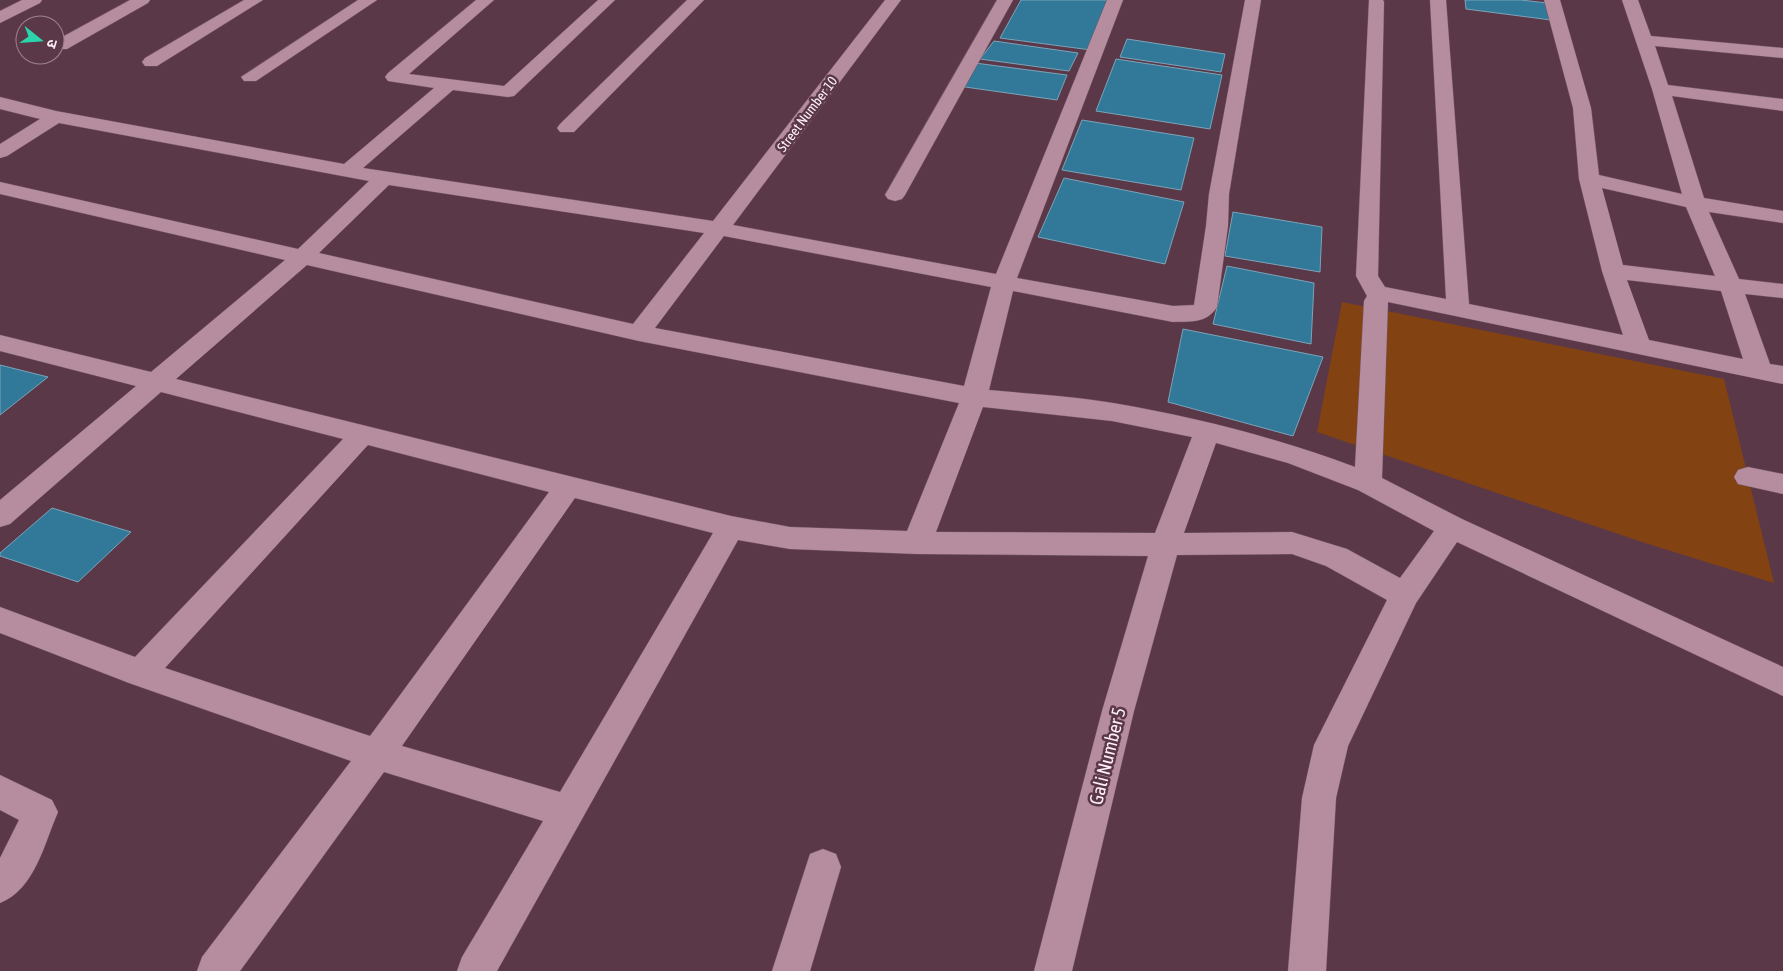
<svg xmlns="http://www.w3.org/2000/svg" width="1783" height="971" viewBox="0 0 1783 971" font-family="'Asap Condensed','Noto Sans Devanagari',sans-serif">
	<rect width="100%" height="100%" fill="#5b3848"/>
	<path fill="#834212" d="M1342,302L1724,379L1774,583L1645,543L1317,432Z"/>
	<path fill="#327898" stroke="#7ba4b9" d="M1021,0H1111L1091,50L1000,38Z
		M1465,0H1521L1547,3L1551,20L1466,9Z
		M1127,39L1225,54L1221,72L1120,57Z
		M994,41L1078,53L1069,71L980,59Z
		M1116,59L1222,75L1210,129L1096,111Z
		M975,63L1067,75L1057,100L958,86Z
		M1082,120L1194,138L1181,190L1062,170Z
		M1064,178L1184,202L1165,264L1038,237Z
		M1233,212L1322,227L1320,272L1225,256Z
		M1227,266L1314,283L1311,344L1213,324Z
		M1183,329L1323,357L1293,436L1168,402Z
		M0,365L48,377L0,415Z
		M52,508L131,532L78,582L0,556V553Z"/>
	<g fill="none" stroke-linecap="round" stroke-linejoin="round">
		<g stroke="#715562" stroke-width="1">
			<path id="minor" d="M22,0H42L40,3L0,23V11Z
				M130,0H150L148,3L67,49H55V41Z
				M244,0H263L157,66H145L142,62L145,58Z
				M358,0H377L256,81H244L241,77Z
				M476,0H494L409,74L504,86L598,0H615L514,96L508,97L453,90L363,168L713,221L885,0H901L733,225L996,274L1107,0H1123L1017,278L1173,306L1194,305L1206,226L1209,194L1245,0H1261L1229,194L1228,226L1217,307C1206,324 1191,321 1173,322L1013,291L989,390C1030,394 1072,396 1113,403C1196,417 1277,438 1355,467L1364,301L1367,296L1356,276L1369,0H1383L1384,2L1378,276L1385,287L1446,299L1430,0H1446L1469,304L1623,335L1602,271L1579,179L1573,108L1544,0H1560L1591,108L1599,175L1682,194L1652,89L1622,0H1638L1651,36L1783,48V58L1655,46L1668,85L1783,99V111L1672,96L1704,198L1783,211V223L1709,212L1739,279L1783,284V298L1745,294L1770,364L1783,366V384L1388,302L1382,478L1462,519L1783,667V696L1457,542L1416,603L1348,746L1336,798L1326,971H1288L1302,798L1314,745L1387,600L1326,566L1292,554L1177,555L1134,711L1072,971H1034L1102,711L1148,556L917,554L790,549L738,540L497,971H457L462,957L543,821L384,772L240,971H197L202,957L351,761L129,683L0,633V607L135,657L343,439L161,392L10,524L0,527V500L136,386L0,351V335L151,372L285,260L0,194V182L298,249L369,181L59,123L7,156L0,158V144L40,119L0,109V97L56,111L344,164L434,88L388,81L385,77L388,73ZM389,185L704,233L633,324L319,253ZM1602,188L1686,207L1715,276L1623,265ZM724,236L991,287L964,386L655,328ZM307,265L639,341L959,403L907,531L790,527L731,516L176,379ZM1627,280L1721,291L1743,359L1649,340ZM983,407L1112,421L1192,437L1155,533L936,532ZM1216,443L1288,463L1358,490L1434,531L1400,578L1347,549L1292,532L1184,533ZM368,445L549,492L370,736L165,668ZM575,498L713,533L560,792L402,746Z
				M687,0H704L574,132H560L557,128L560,124Z
				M997,0H1013L905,195L902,199L895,201L888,199L885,195Z
				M1748,467L1783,474V494L1738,484L1734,477L1738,470Z
				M0,775L52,800L58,812C44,844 35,889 0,903V858L19,820L0,810Z
				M823,849L836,854L841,867L810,971H772L810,854Z"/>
		</g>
		<use href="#minor" fill="#b68d9e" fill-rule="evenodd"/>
	</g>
	<g text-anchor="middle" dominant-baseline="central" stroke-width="5" stroke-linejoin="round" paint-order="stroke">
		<g font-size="14" fill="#fef0f6" stroke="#5b3848">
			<text transform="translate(807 114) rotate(-53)">Street Number 10</text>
		</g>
		<g font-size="19" fill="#fef0f6" stroke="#5b3848">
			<text transform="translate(1107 756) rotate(-76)">Gali Number 5</text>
		</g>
	</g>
	<g transform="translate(40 40) rotate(107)"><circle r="24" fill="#5b3848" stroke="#9c828e"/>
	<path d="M0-4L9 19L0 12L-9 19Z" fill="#2bd5ac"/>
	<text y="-8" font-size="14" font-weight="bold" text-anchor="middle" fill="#fef0f6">उ</text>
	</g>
</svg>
